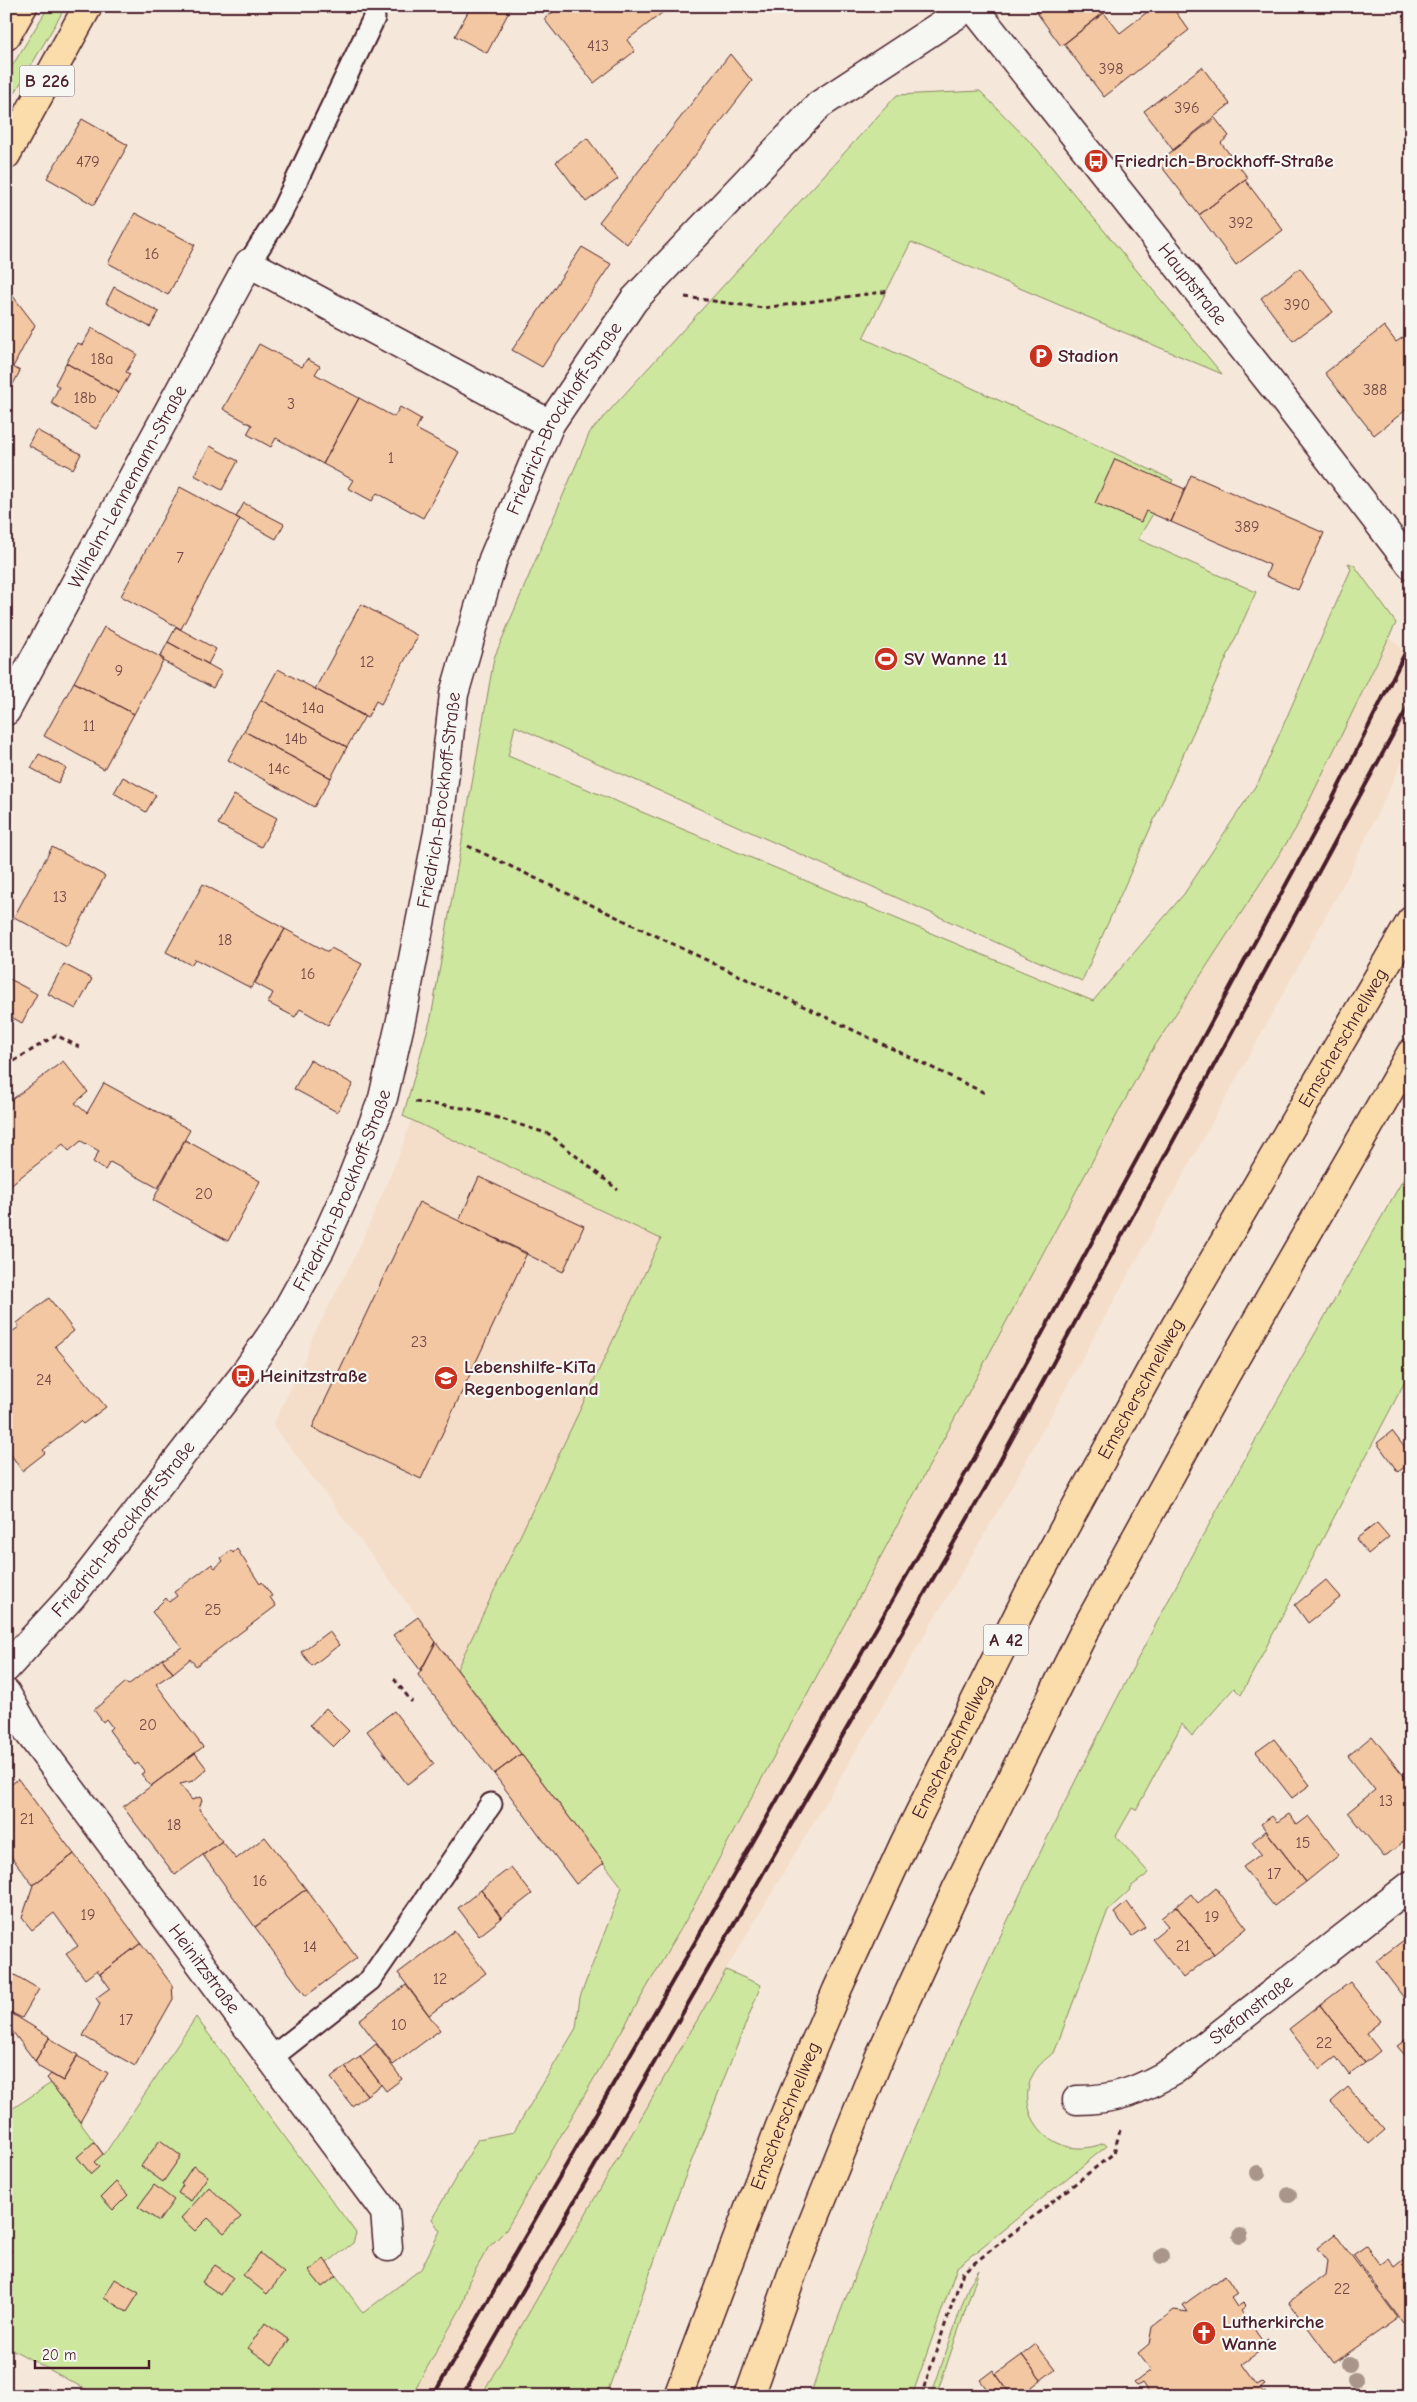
<svg xmlns="http://www.w3.org/2000/svg" width="1417" height="2402" viewBox="0 0 1417 2402" font-family="'Comic Neue',sans-serif">
	<rect width="100%" height="100%" fill="#f5e8da"/>
	<filter id="ink" filterUnits="userSpaceOnUse"><feTurbulence type="fractalNoise" baseFrequency=".02" numOctaves="2"/><feDisplacementMap in="SourceGraphic" scale="10" xChannelSelector="R" yChannelSelector="G"/><feConvolveMatrix kernelMatrix="1 2 1 2 8 2 1 2 1" color-interpolation-filters="sRGB"/></filter>
	<g filter="url(#ink)">
		<path fill="#f4dec9" d="M1390,637L1411,658V743L1349,874L1000,1508L726,1970L481,2396H411L462,2307L469,2281L488,2248L506,2230L690,1913L1149,1055L1295,830Z
			M411,1120L662,1239L457,1669L273,1425L306,1356L311,1340L357,1252L400,1153Z"/>
		<path fill="#cde89e" stroke="#8c8464" d="M49,6H66L6,108V76Z
			M980,91L1036,148L1222,374L911,242L863,338L1173,480L1138,539L1256,592L1082,981L515,726L508,756L1093,1001L1184,894L1260,779L1351,569L1348,563L1354,565L1396,623L1295,830L1149,1055L690,1913L506,2230L488,2248L469,2281L462,2306L411,2396H98L6,2346V2113L51,2083L104,2155L196,2017L356,2233L353,2243L327,2263L363,2313L421,2269L440,2231L432,2219L478,2139L514,2132L576,2028L580,1997L622,1887L457,1669L661,1239L403,1116L431,1018L494,658L590,432L897,95Z
			M1411,1166V1370L1241,1695L1234,1688L1192,1736L1182,1724L1136,1810L1132,1808L1116,1836L1149,1873L1129,1888L1130,1890L1108,1910L1054,2053C996,2089 1043,2169 1104,2143L1107,2146L957,2267L912,2396H810C838,2313 872,2232 905,2152C1047,1810 1226,1486 1411,1166Z
			M726,1970L761,1985L678,2195L606,2396H481Z
			M979,2270L936,2396H931L969,2285Z"/>
		<path fill="#f2c7a1" stroke="#4a1f2b" d="M471,6H512L487,53L455,36Z
			M561,6H671L627,40L635,51L594,83L544,19Z
			M1032,6H1112L1061,46Z
			M1155,6H1171L1189,30L1104,97L1064,44L1104,13L1120,33Z
			M730,54L752,81L627,244L599,222Z
			M1202,67L1230,104L1173,150L1144,111Z
			M1215,118L1229,136L1221,143L1248,178L1199,215L1158,162Z
			M82,119L128,145L94,205L47,178Z
			M587,138L618,179L586,202L556,162Z
			M1245,180L1283,230L1236,265L1199,215Z
			M135,213L195,245L168,295L108,263Z
			M582,247L611,264L542,367L512,350Z
			M1300,268L1333,312L1293,341L1261,298Z
			M6,287L35,325L13,367L20,371L8,394L6,393Z
			M114,287L159,312L150,327L106,303Z
			M1384,326L1396,342L1411,332V406L1374,435L1325,373Z
			M92,328L137,354L126,372L130,374L119,393L66,363L78,343L82,345Z
			M259,344L302,367L307,359L320,366L315,374L359,398L323,464L276,438L271,447L247,434L252,425L223,409Z
			M66,363L119,393L96,429L51,403L59,387L55,384Z
			M359,398L394,417L400,407L421,419L416,429L459,452L423,518L377,493L372,501L348,488L353,480L323,464Z
			M36,430L81,454L73,469L28,445Z
			M210,446L238,461L222,490L194,475Z
			M1115,459L1185,489L1171,522L1146,511L1141,522L1095,503Z
			M1191,475L1324,533L1298,590L1266,576L1270,565L1171,522Z
			M180,487L240,519L181,629L121,596Z
			M244,503L284,524L276,539L236,517Z
			M361,604L418,636L381,704L376,701L367,718L315,689Z
			M104,627L164,659L134,714L74,682Z
			M176,627L216,649L208,664L168,642Z
			M168,642L222,672L213,688L163,661L160,657Z
			M278,669L365,716L347,747L261,700Z
			M74,682L134,714L104,769L44,736Z
			M261,700L347,747L331,778L244,731Z
			M244,731L331,778L314,807L228,760Z
			M39,754L66,768L58,783L31,768Z
			M123,777L156,795L146,812L114,793Z
			M234,795L277,818L261,847L218,824Z
			M52,847L105,876L67,946L14,917Z
			M203,884L285,929L251,988L195,959L191,965L166,952Z
			M285,929L328,952L331,948L362,964L328,1025L300,1009L295,1017L268,1003L273,993L255,983Z
			M64,964L92,979L76,1009L48,994Z
			M6,977L37,994L22,1023L6,1014Z
			M310,1060L353,1084L337,1112L294,1089Z
			M63,1061L88,1092L75,1103L87,1113L104,1083L190,1130L158,1188L110,1162L105,1170L93,1162L99,1151L81,1141L69,1151L63,1144L9,1186L6,1183V1104Z
			M185,1140L260,1181L228,1241L153,1200Z
			M479,1177L584,1226L563,1272L459,1221Z
			M419,1202L527,1253L421,1479L312,1428Z
			M49,1298L74,1331L55,1346L106,1407L83,1424L80,1421L43,1450L45,1453L22,1471L6,1447V1336L19,1327L17,1323Z
			M1392,1431L1411,1456V1462L1398,1472L1377,1443Z
			M1377,1523L1389,1537L1368,1554L1356,1539Z
			M237,1549L260,1584L262,1582L272,1596L270,1597L276,1606L196,1666L190,1659L173,1673L162,1659L182,1647L152,1612L166,1598L169,1602L177,1596L174,1592L212,1564L215,1568L223,1561L221,1558L231,1550L233,1553Z
			M1326,1580L1341,1597L1308,1623L1295,1605Z
			M418,1617L436,1642L421,1671L393,1635Z
			M329,1631L339,1645L312,1666L301,1652Z
			M436,1642L521,1754L494,1774L418,1675Z
			M162,1659L173,1673L156,1684L203,1747L151,1786L141,1774L145,1772L138,1763L135,1765L109,1730L112,1727L106,1719L103,1722L94,1710L126,1682L128,1685Z
			M326,1708L349,1731L333,1747L310,1725Z
			M394,1711L434,1764L407,1784L367,1731Z
			M1372,1736L1411,1785V1836L1384,1857L1348,1812L1375,1790L1348,1756Z
			M1274,1739L1310,1785L1292,1798L1256,1752Z
			M195,1753L207,1769L193,1781L180,1784L192,1800L200,1797L202,1800L199,1809L222,1841L175,1875L123,1807Z
			M521,1754L604,1863L576,1884L494,1774Z
			M18,1779L74,1854L33,1885L6,1850V1789Z
			M1289,1814L1297,1825L1309,1816L1339,1855L1306,1882L1261,1824L1272,1816L1277,1822Z
			M1266,1831L1306,1882L1274,1906L1243,1867L1261,1854L1252,1842Z
			M265,1837L306,1889L255,1927L203,1855L222,1841L236,1859Z
			M74,1854L141,1943L100,1974L97,1970L85,1979L66,1954L78,1946L54,1913L32,1930L22,1918L33,1885Z
			M511,1867L532,1894L501,1918L481,1890Z
			M1216,1888L1247,1928L1214,1954L1176,1906L1191,1894L1198,1903Z
			M306,1889L357,1958L306,1996L255,1927Z
			M481,1890L502,1918L479,1936L458,1908Z
			M1127,1902L1145,1927L1132,1936L1114,1913Z
			M1176,1906L1214,1954L1183,1978L1152,1939L1168,1926L1161,1918Z
			M454,1931L486,1973L429,2015L398,1973Z
			M1408,1937L1411,1940V1999L1407,2002L1376,1961Z
			M141,1943L172,1985L173,1999L135,2066L83,2036L100,2004L96,1998L110,1988L100,1974Z
			M6,1970L39,1989L22,2018L6,2010Z
			M1350,1982L1381,2021L1366,2033L1380,2051L1365,2063L1320,2005Z
			M406,1985L440,2030L393,2065L359,2020Z
			M1320,2005L1365,2063L1349,2075L1336,2057L1320,2069L1289,2029Z
			M6,2010L50,2037L35,2061L6,2023Z
			M1411,2036V2062L1397,2046Z
			M50,2037L52,2040L78,2055L63,2081L39,2067L35,2061Z
			M376,2044L402,2079L386,2091L360,2057Z
			M77,2056L108,2073L80,2122L47,2078L51,2074L63,2081Z
			M360,2057L381,2085L367,2095L345,2067Z
			M345,2067L367,2095L352,2106L331,2078Z
			M1348,2087L1385,2130L1369,2144L1331,2102Z
			M160,2140L181,2156L163,2182L141,2166Z
			M94,2142L103,2154L94,2162L99,2167L91,2174L77,2157Z
			M193,2166L208,2176L191,2201L178,2193L183,2185L181,2184Z
			M116,2182L128,2195L113,2210L101,2197Z
			M154,2185L174,2200L159,2221L138,2207Z
			M209,2187L241,2217L224,2233L208,2218L195,2231L181,2218Z
			M1335,2234L1398,2318L1334,2363L1289,2302L1325,2275L1327,2261L1317,2248Z
			M1366,2246L1380,2265L1389,2258L1395,2267L1411,2254V2317L1403,2323L1353,2255Z
			M6,2247L12,2251L6,2259Z
			M260,2253L284,2273L267,2294L243,2275Z
			M324,2259L336,2276L322,2287L309,2271Z
			M215,2265L233,2277L221,2295L202,2282Z
			M1225,2275L1237,2294L1231,2298L1237,2307L1243,2303L1246,2306L1241,2310L1263,2342L1268,2339L1271,2343L1242,2364L1257,2385L1262,2382L1265,2385L1260,2389L1263,2393L1265,2392L1268,2396H1151L1142,2383L1137,2386L1134,2383L1151,2370L1138,2353L1149,2344L1152,2327L1174,2310L1188,2312L1183,2305Z
			M115,2279L139,2293L127,2312L104,2298Z
			M265,2323L289,2340L272,2365L248,2348Z
			M1036,2344L1055,2369L1041,2380L1022,2355Z
			M1022,2355L1041,2380L1020,2396H1012L996,2374Z
			M993,2370L1011,2395L1010,2396H992L980,2380Z"/>
		<g fill="none" stroke-linecap="round" stroke-linejoin="round">
			<g stroke="#4a1f2b" stroke-width="25">
				<path id="lane" d="M249,263L281,213L374,18
					M271,2058L370,1980L491,1804"/>
			</g>
			<g stroke="#4a1f2b" stroke-width="31">
				<g id="street">
					<path id="s1" d="M972,6L1281,396L1411,565"/>
					<path id="s2" d="M6,711L249,263L550,424"/>
					<path id="s3" d="M6,1668L72,1596L243,1376L282,1319L321,1248L348,1188L383,1098L401,1020L438,832L454,694L493,559L550,424L634,300L819,105L970,6"/>
					<path id="s4" d="M6,1693L29,1733L385,2212L388,2247"/>
					<path id="s5" d="M1077,2100C1117,2100 1139,2090 1173,2071L1411,1885"/>
				</g>
			</g>
			<g stroke="#4a1f2b" stroke-width="31">
				<path id="primary" d="M6,36L23,6
					M6,155L88,6"/>
			</g>
			<g stroke="#4a1f2b" stroke-width="31">
				<g id="highway">
					<path id="s6" d="M678,2396L780,2126L837,1990L904,1844L1031,1589L1169,1337L1411,921"/>
					<path d="M749,2396L792,2274L879,2058L956,1890L1083,1634L1226,1374L1411,1053"/>
				</g>
			</g>
			<path stroke="#4a1f2b" stroke-width="3" stroke-dasharray="5 4" stroke-linecap="butt" d="M685,297L763,308L890,291
				M468,846L987,1094
				M6,1066L56,1035L79,1047
				M415,1102L470,1109L549,1134L618,1190
				M394,1679L412,1702
				M921,2396L963,2272L1114,2153L1120,2130"/>
			<use href="#lane" stroke="#f6f6f2" stroke-width="21"/>
			<use href="#street" stroke="#f6f6f2" stroke-width="28"/>
			<use href="#primary" stroke="#fbddab" stroke-width="28"/>
			<use href="#highway" stroke="#fbddab" stroke-width="28"/>
			<path stroke="#4a1f2b" stroke-width="4" d="M433,2396L975,1457L1332,800L1411,641
				M462,2396L987,1485L1411,701"/>
		</g>
		<g fill="#a9958a">
			<circle cx="1258" cy="2173" r="8"/>
			<circle cx="1289" cy="2195" r="8"/>
			<circle cx="1240" cy="2236" r="8"/>
			<circle cx="1162" cy="2256" r="8"/>
			<circle cx="1349" cy="2364" r="8"/>
			<circle cx="1355" cy="2380" r="8"/>
		</g>
	</g>
	<defs>
		<g id="bus-disc" transform="scale(1.25)"><circle r="9.5" fill="#c8321e" stroke="#f6f6f2"/><path d="M-5-6H5V4H4V6H2V4H-2V6H-4V4H-5ZM-3.5-4V0h7V-4ZM-3.5 1.2v1.5H-2V1.2ZM2 1.2v1.5H3.5V1.2Z" fill="#fff"/></g>
		<g id="parking-disc" transform="scale(1.25)"><circle r="9.5" fill="#c8321e" stroke="#f6f6f2"/><path d="M-3.5-5.5H1a3.5 3.5 0 0 1 0 7H-1V5.5H-3.5ZM-1-3.4V-.6H.8a1.4 1.4 0 0 0 0-2.8Z" fill="#fff"/></g>
		<g id="stadium-disc" transform="scale(1.25)"><circle r="9.5" fill="#c8321e" stroke="#f6f6f2"/><path d="M0-5a6.5 5 0 1 0 0 10a6.5 5 0 1 0 0-10ZM-3.5-1.8h7v3.6h-7Z" fill="#fff"/></g>
		<g id="school-disc" transform="scale(1.25)"><circle r="9.5" fill="#c8321e" stroke="#f6f6f2"/><path d="M0-5L7-2L0 1L-7-2ZM-4 1L0 2.5L4 1V4Q0 6-4 4Z" fill="#fff"/></g>
		<g id="church-disc" transform="scale(1.25)"><circle r="9.5" fill="#c8321e" stroke="#f6f6f2"/><path d="M-1.2-6h2.4v3.5h3.3v2.4h-3.3V6h-2.4V-.1h-3.3v-2.4h3.3Z" fill="#fff"/></g>
	</defs>
	<g fill-rule="evenodd">
		<use href="#bus-disc" x="1096" y="161"/>
		<use href="#parking-disc" x="1041" y="356"/>
		<use href="#stadium-disc" x="886" y="659"/>
		<use href="#bus-disc" x="243" y="1376"/>
		<use href="#school-disc" x="446" y="1378"/>
		<use href="#church-disc" x="1204" y="2333"/>
	</g>
	<g text-anchor="middle" dominant-baseline="central" stroke-width="4.5" stroke-linejoin="round" paint-order="stroke">
		<g font-size="16" fill="#744948">
			<text x="598" y="46">413</text>
			<text x="1111" y="69">398</text>
			<text x="1187" y="108">396</text>
			<text x="88" y="162">479</text>
			<text x="1241" y="223">392</text>
			<text x="152" y="254">16</text>
			<text x="1297" y="305">390</text>
			<text x="102" y="359">18a</text>
			<text x="1375" y="390">388</text>
			<text x="85" y="398">18b</text>
			<text x="291" y="404">3</text>
			<text x="391" y="458">1</text>
			<text x="1247" y="527">389</text>
			<text x="180" y="558">7</text>
			<text x="367" y="662">12</text>
			<text x="119" y="671">9</text>
			<text x="313" y="708">14a</text>
			<text x="89" y="726">11</text>
			<text x="296" y="739">14b</text>
			<text x="279" y="769">14c</text>
			<text x="60" y="897">13</text>
			<text x="225" y="940">18</text>
			<text x="308" y="974">16</text>
			<text x="204" y="1194">20</text>
			<text x="419" y="1342">23</text>
			<text x="44" y="1380">24</text>
			<text x="213" y="1610">25</text>
			<text x="148" y="1725">20</text>
			<text x="1386" y="1801">13</text>
			<text x="27" y="1819">21</text>
			<text x="174" y="1825">18</text>
			<text x="1303" y="1843">15</text>
			<text x="1274" y="1874">17</text>
			<text x="260" y="1881">16</text>
			<text x="88" y="1915">19</text>
			<text x="1212" y="1917">19</text>
			<text x="1183" y="1946">21</text>
			<text x="310" y="1947">14</text>
			<text x="440" y="1979">12</text>
			<text x="126" y="2020">17</text>
			<text x="399" y="2025">10</text>
			<text x="1324" y="2043">22</text>
			<text x="1342" y="2289">22</text>
		</g>
		<g fill="#f6f6f2" stroke="#7e6067" stroke-width="1">
			<rect x="19.5" y="65.5" width="55" height="31" rx="4"/>
			<rect x="983.5" y="1624.5" width="45" height="31" rx="4"/>
		</g>
		<g font-size="18" font-weight="bold" fill="#4a1f2b">
			<text x="47" y="81">B 226</text>
			<text x="1006" y="1640">A 42</text>
		</g>
		<g font-size="19" font-weight="bold" fill="#4a1f2b" stroke="#f6f6f2" text-anchor="start">
			<text x="1114" y="161">Friedrich-Brockhoff-Straße</text>
			<text x="1058" y="356">Stadion</text>
			<text x="904" y="659">SV Wanne 11</text>
			<text x="464" y="1367">Lebenshilfe-KiTa<tspan x="464" dy="22">Regenbogenland</tspan></text>
			<text x="260" y="1376">Heinitzstraße</text>
			<text x="1222" y="2322">Lutherkirche<tspan x="1222" dy="22">Wanne</tspan></text>
		</g>
		<g font-size="19" fill="#4a1f2b" stroke="#f6f6f2">
			<text stroke="none"><textPath href="#s1" startOffset="355">Hauptstraße</textPath></text>
			<text stroke="none"><textPath href="#s3" startOffset="1398">Friedrich-Brockhoff-Straße</textPath></text>
			<text stroke="none"><textPath href="#s2" startOffset="255">Wilhelm-Lennemann-Straße</textPath></text>
			<text stroke="none"><textPath href="#s3" startOffset="992">Friedrich-Brockhoff-Straße</textPath></text>
			<text stroke="none"><textPath href="#s6" startOffset="1515">Emscherschnellweg</textPath></text>
			<text stroke="none"><textPath href="#s3" startOffset="588">Friedrich-Brockhoff-Straße</textPath></text>
			<text stroke="none"><textPath href="#s6" startOffset="1110">Emscherschnellweg</textPath></text>
			<text stroke="none"><textPath href="#s3" startOffset="182">Friedrich-Brockhoff-Straße</textPath></text>
			<text stroke="none"><textPath href="#s6" startOffset="705">Emscherschnellweg</textPath></text>
			<text stroke="none"><textPath href="#s4" startOffset="340">Heinitzstraße</textPath></text>
			<text stroke="none"><textPath href="#s5" startOffset="201">Stefanstraße</textPath></text>
			<text stroke="none"><textPath href="#s6" startOffset="300">Emscherschnellweg</textPath></text>
		</g>
	</g>
	<rect width="1417" height="2402" fill="none" stroke="#f6f6f2" stroke-width="25"/>
	<rect x="12" y="12" width="1392" height="2377" fill="none" stroke="#4a1f2b" stroke-width="2" filter="url(#ink)"/>
	<path d="M35 2360v8h114v-8" fill="none" stroke="#4a1f2b" stroke-width="2.5"/>
	<text x="42" y="2360" font-size="15" fill="#4a1f2b" stroke="#f6f6f2" stroke-width="4" paint-order="stroke">20 m</text>
</svg>
